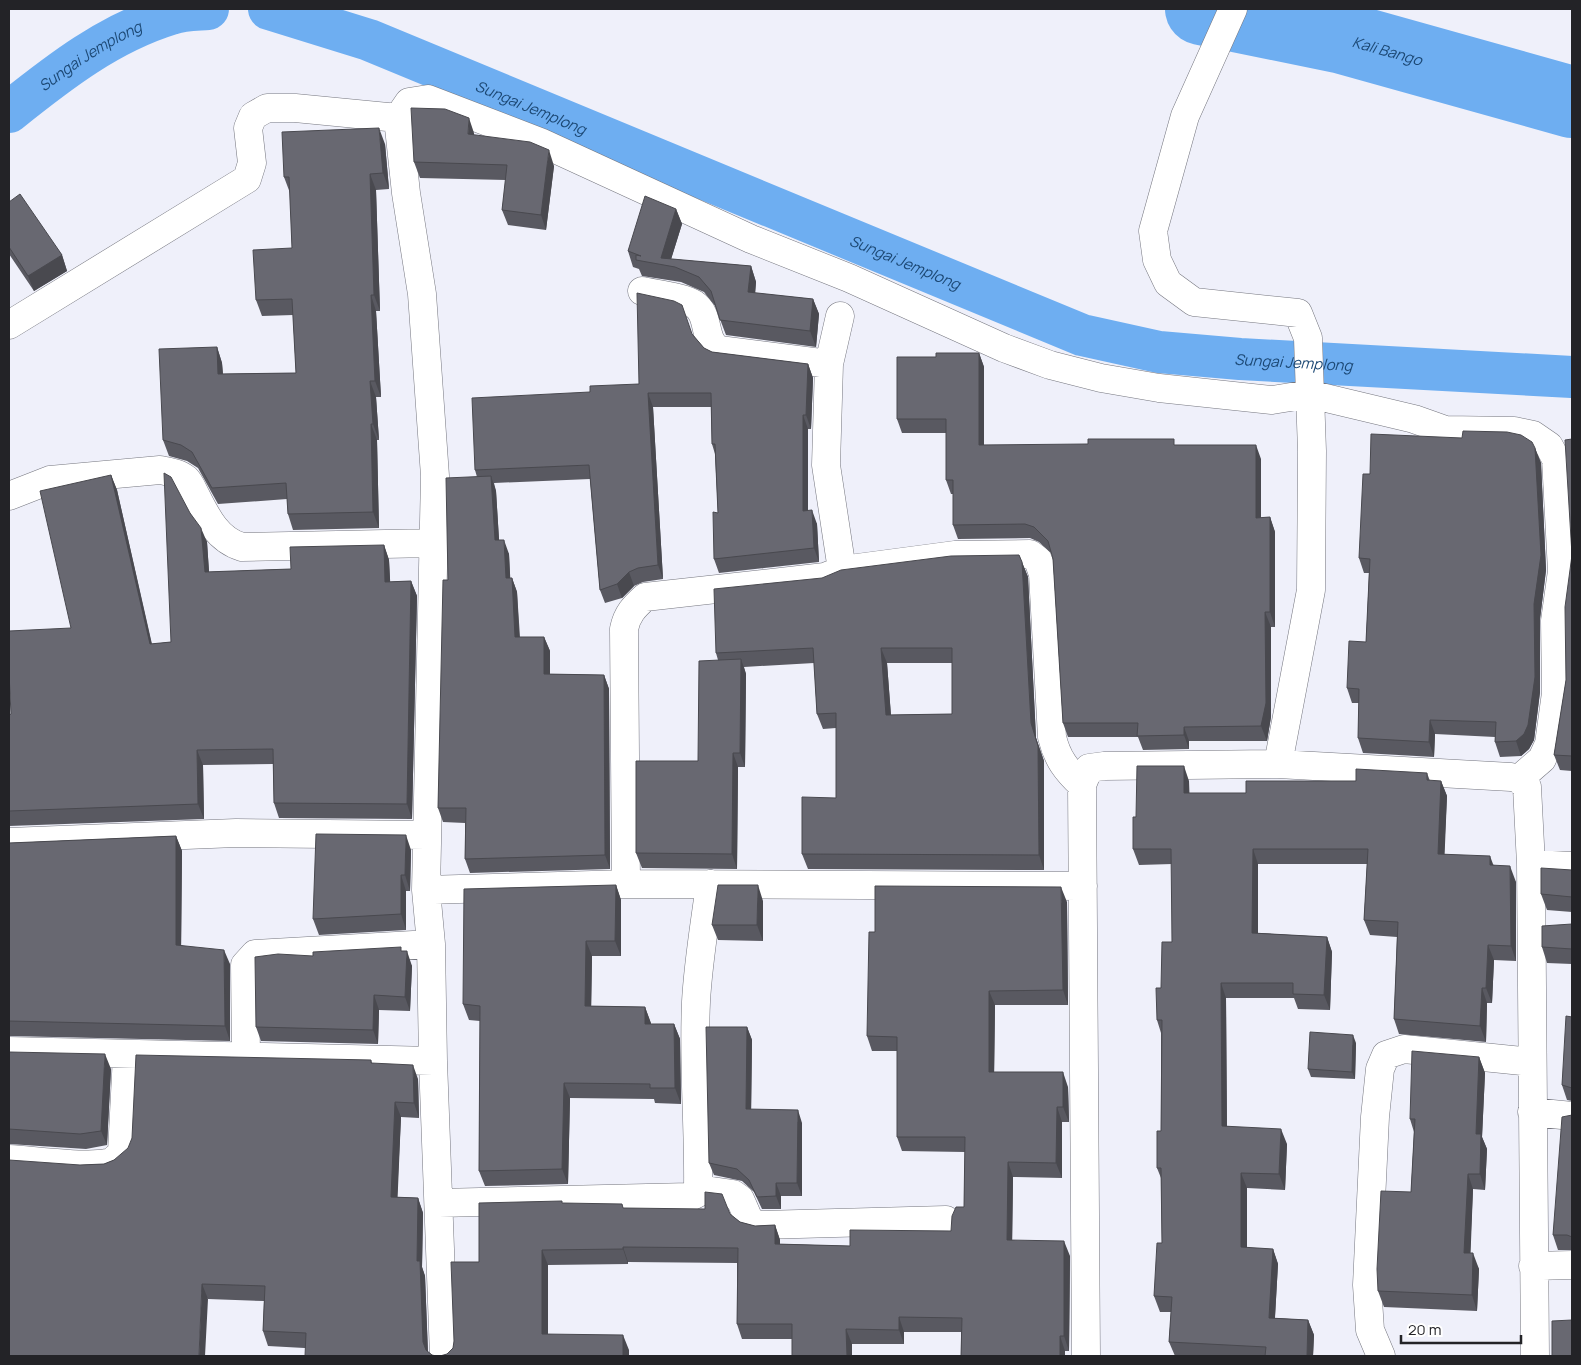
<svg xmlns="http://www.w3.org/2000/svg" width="1581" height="1365" viewBox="0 0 1581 1365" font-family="Manrope,sans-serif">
	<rect width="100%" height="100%" fill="#eff0fa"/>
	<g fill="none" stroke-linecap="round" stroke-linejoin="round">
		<g stroke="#6eaef1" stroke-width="42">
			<path id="s1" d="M269,9L369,40L1082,335L1159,352L1240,359L1572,377"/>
			<path id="s2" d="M9,112C59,72 109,33 171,14C182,10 196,10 208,9"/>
		</g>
		<path stroke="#6eaef1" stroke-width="72" id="s3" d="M1201,9L1343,38L1572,102"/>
		<g stroke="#75767f" stroke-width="29">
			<path id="minor" d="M1233,9L1185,116L1153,231L1157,260L1168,283L1194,302L1298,313L1308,338L1312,451L1311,590L1278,764
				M642,291C655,294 684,297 694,304C711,315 702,340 719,350L829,364
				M9,325L247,179L252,163L248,128L253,116L267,108H295L398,118
				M9,496L50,480L160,470C170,472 179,473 186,479C191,484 193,491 196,496C207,518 218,540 242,547L432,543
				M842,570L955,555L1030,554L1038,560L1043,574L1052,737C1057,758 1066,770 1082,785
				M9,842L236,833L426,835
				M1531,864L1572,866
				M626,884L624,629C627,614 634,607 645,597L825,577L842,570L826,465L829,364L840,316
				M426,890L626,884L1083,886
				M9,1051L433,1061
				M246,1057L245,965L255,954L431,944
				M1532,1112L1572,1116
				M9,1159C34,1160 84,1168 107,1163C114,1162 117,1157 122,1152L127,1055
				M698,1189L733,1194L740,1199L750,1222L760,1225L946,1220
				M439,1203L690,1197L696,1194L698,1189C699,1127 693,1065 696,1002C698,963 705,923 710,884
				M1533,1266L1572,1265
				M444,1356L433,1061L431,944L426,890L435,476L422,294L406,193L398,118L409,102L428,99L540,142L751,239L849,278L1004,348L1050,365L1101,378L1159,388L1272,400L1309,394L1414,419L1445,430L1514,431L1533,435L1549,446L1556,459L1562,571L1555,621L1556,693L1549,744L1542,759L1519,779
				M1086,1356L1082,785L1089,768L1104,766L1278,764L1511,777L1519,779L1527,787L1531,864L1535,1356
				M1381,1356L1370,1330L1367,1285L1375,1117L1380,1069L1386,1055L1404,1049L1532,1062"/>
		</g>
		<use href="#minor" stroke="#fff" stroke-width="28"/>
	</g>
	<path fill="#595961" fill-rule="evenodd" d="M474,133V135L554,166L546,230L508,225L502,210L506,180L420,178L414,162Z
		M385,144L389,189L376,190L380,311H376L381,397H376L379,440H377L379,528L293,530L288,514L287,499L218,504L198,468L187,461L169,456L163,440L217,347L222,363L223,374L296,373L293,315L262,316L256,300L292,248L290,193L284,177Z
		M9,202L62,255L67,271L34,291L9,254Z
		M676,209L682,224L671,259L751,266L756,282L755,293L813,299L819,314L816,347L726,335L715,306L704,292L681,282L642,276L639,269L633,267L628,251Z
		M693,335L704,348L712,352L808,364L813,378L811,429H808V511L817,524L819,562L719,573L714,559L718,513L715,454L712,444L711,407H653L663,579L643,582L634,586L622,598L605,603L600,590L590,479L494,483L496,491L499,540L509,554L510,578H512L517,592L520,637H544L550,651V674L604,675L609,689L610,869L470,873L465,859V823L443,822L438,808L448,580L477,477L475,470L590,392L639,384Z
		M979,353L984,367V445H1176L1261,459V518L1270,517L1275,532V627H1271V717L1267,741H1189V749L1143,750L1138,737H1068L1063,723L1053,559L1052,554L1039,542L1030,538L958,539L953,525V494H951L946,480V433H902L897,419L936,357Z
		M1572,439V771L1560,770L1554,755L1566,680L1572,555Z
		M1535,448L1541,463L1546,570L1540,619V692L1534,740L1529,749L1521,756L1500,757L1495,742V737L1435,734L1434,757L1363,753L1358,738L1359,703H1352L1347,688L1366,642L1369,573H1364L1359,558L1370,474Z
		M111,475L117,490L152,644L171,642L190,513L207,542L209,572L291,569L384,545L389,560L390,582L411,581L417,596L412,819L279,818L274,803L273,764L203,765L204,819L9,826V715L11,714L71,628Z
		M1019,555L1028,577L1036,738L1044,761V870L808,869L802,854L836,798V728L823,729L817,714L814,663L744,667L746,674L745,767H738L737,869L642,868L636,853L698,761L718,660L716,653ZM887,663H952V714L891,715Z
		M1427,773L1430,781H1441L1447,796L1444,854L1494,865L1516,882V961L1494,960L1492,1003H1487L1486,1042L1399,1034L1394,1019L1397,937L1370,935L1364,920L1367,864H1258V933L1327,937L1332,952L1330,1010L1298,1009L1294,998H1226L1227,1126L1287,1144L1285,1190L1247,1188V1248L1273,1249L1278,1264L1275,1318L1308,1320L1314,1335L1313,1356H1175L1169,1342L1171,1312H1160L1154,1296L1162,1243L1161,1178L1157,1168L1161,1131V1033L1157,1020L1161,988L1172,942V864L1139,865L1133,849L1136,817L1189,781V793H1246Z
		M176,836L182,851L181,945L230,964V1041L9,1036V843Z
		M411,850L410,891H406V930L319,935L313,919Z
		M1572,870V912L1547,910L1541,894Z
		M616,885L621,900V956H592L591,1006L645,1007L651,1024H674L680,1039L681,1104L655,1103L654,1099L570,1098L568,1184L485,1186L479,1171L480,1021L469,1020L463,1004Z
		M763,901V941L718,940L712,925Z
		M1067,902L1068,1005H995L994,1072L1068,1087L1069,1122H1062V1178L1013,1177L1012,1240L1070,1256L1069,1351H1065V1356H961V1332H904V1344H852V1356H792V1339H742L737,1324V1263L628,1262V1264L548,1265V1334L629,1350L447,1354L453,1348L479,1262L563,1203L624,1208L730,1214L740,1222L755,1226L775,1225L780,1240V1244L850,1246L951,1231L964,1207L965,1152L902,1151L897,1137V1051H872L867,1036L875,932Z
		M1572,924V964L1547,963L1542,947Z
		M402,951L412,966L410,1011L379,1010L378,1044L261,1041L256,1027L313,956Z
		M1572,1017V1101L1567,1100L1562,1085Z
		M747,1027L752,1040L751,1110L802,1123V1196H781V1209H762L754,1192L742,1181L714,1175L709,1163Z
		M1356,1043L1355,1079L1311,1077L1308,1069Z
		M9,1052L111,1069L107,1145L86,1149L9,1144Z
		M1479,1057L1485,1073L1482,1137L1487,1149L1485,1190L1473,1189L1470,1253L1479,1269L1477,1311L1384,1307L1378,1291L1411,1192L1414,1132L1410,1119Z
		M371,1060L372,1063L418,1079L419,1118L401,1117L397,1197L418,1198L423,1213L422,1267L425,1276L428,1352L432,1355L268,1346L263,1331L264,1301L208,1299L80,1165L104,1164L114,1160Z
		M1572,1115V1250H1558L1553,1235Z"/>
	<path fill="#49494f" d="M469,118L474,133V149L468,134Z
		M379,128L385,144L389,189L383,173Z
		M549,150L554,166L546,230L541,215Z
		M370,174L376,190L380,311L374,295Z
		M676,209L682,224L669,266L661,258Z
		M62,255L67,271L34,291L28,276Z
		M751,266L756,282L754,308L748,292Z
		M371,295L376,311L381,397L375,381Z
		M813,299L819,314L816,347L810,331Z
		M217,347L222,363L224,390L218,374Z
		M979,353L984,367V459L979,445Z
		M808,364L813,378L811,429L806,415Z
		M370,381L376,397L379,440L373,424Z
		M648,393L653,407L663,579L658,565Z
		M803,415L808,429V525L803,511Z
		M371,424L377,440L379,528L373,512Z
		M1256,445L1261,459V532L1256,518Z
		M1535,448L1541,463L1546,570L1540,619V692L1534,740L1529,749L1521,756L1516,741L1534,604Z
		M111,475L117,490L155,659L150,644Z
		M491,476L496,491L500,555L495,540Z
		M812,510L817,524L819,562L814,548Z
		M1270,517L1275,532V627L1270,612Z
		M201,528L207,542L210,586L205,572Z
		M504,540L509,554L511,592L506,578Z
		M384,545L389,560L391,597L385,582Z
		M1022,562L1028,577L1036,738L1044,761V870L1039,855Z
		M629,572L634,586L622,598L617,584Z
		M512,578L517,592L520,651L515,637Z
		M411,581L417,596L412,819L407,804Z
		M1265,612L1271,627V717L1267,741L1261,726Z
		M544,637L550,651V689L544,674Z
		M881,648L887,663L892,730L886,715Z
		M741,659L746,674L745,767L740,753Z
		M604,675L609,689L610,869L605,855Z
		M1430,720L1435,734L1434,757L1429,742Z
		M1184,727L1189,741V749L1184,735Z
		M197,750L203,765L204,819L198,804Z
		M733,753L738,767L737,869L732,854Z
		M1184,766L1189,781L1190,808L1184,793Z
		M1441,781L1447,796L1444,869L1438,854Z
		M406,835L411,850L410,891L405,875Z
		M176,836L182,851L181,960L176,945Z
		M1253,849L1258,864V948L1252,933Z
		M1490,856L1496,872L1490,865Z
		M1510,866L1516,882V961L1511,946Z
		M401,875L406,891V930L401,914Z
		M616,885L621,900V956L615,941Z
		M758,885L763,901V941L757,925Z
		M1061,887L1067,902L1068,1005L1063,990Z
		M1327,937L1332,952L1330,1010L1324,995Z
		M586,941L592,956L591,1022L585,1006Z
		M1488,945L1494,960L1492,1003L1486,988Z
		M224,950L230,964V1041L225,1026Z
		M407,951L412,966L410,1011L405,997Z
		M1221,983L1226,998L1227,1141L1222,1126Z
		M1482,988L1487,1003L1486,1042L1480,1026Z
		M989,991L995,1005L994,1087L989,1072Z
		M374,995L379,1010L378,1044L373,1030Z
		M645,1007L651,1023V1039L645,1024Z
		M674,1024L680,1039L681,1104L675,1088Z
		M747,1027L752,1040L751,1122L746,1109Z
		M1353,1035L1356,1043L1355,1079L1352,1072Z
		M105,1054L111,1069L107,1145L101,1131Z
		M1479,1057L1485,1073L1482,1137L1487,1149L1485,1190L1480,1174L1476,1134Z
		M413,1065L418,1079L419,1118L414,1103Z
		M1063,1072L1068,1087L1069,1122L1063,1107Z
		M564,1083L570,1098L568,1184L562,1169Z
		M395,1102L401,1117L397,1211L391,1197Z
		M1057,1107L1062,1122V1178L1056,1163Z
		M798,1110L802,1123V1196L797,1183Z
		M1281,1129L1287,1144L1285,1190L1279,1174Z
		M1008,1162L1013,1177L1012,1255L1007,1240Z
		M1241,1173L1247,1188V1262L1241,1247Z
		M1468,1174L1473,1189L1470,1268L1464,1253Z
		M776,1183L781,1196V1209L776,1196Z
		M418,1198L423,1213L422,1267L425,1276L428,1356L423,1342L417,1261Z
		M775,1225L780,1240V1259L775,1244Z
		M1064,1241L1070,1256L1069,1351L1064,1336Z
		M623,1247L628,1262V1264L623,1249Z
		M1273,1249L1278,1264L1274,1333L1269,1318Z
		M542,1250L548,1265V1349L542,1334Z
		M1473,1253L1479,1269L1477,1311L1472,1295Z
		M202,1284L208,1299L205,1356H199Z
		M899,1317L904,1332V1344L899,1330Z
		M1308,1320L1314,1335L1313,1356H1307Z
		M846,1329L852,1344V1356H847Z
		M623,1335L629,1350V1356H623Z
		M1060,1336L1065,1351V1356H1060Z"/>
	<path fill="#686871" stroke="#49494f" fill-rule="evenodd" d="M411,108L445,109L469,118L468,134L530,142L549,150L541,215L502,210L507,165L414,162Z
		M379,128L383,173L370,174L374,295H371L375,381H370L373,424H371L373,512L288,514L286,483L212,488L192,452L181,445L163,440L159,349L217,347L218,374L296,373L292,299L256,300L253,250L292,248L289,177H284L282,132Z
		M20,194L62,255L28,276L9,247V202Z
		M645,196L676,209L661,258L751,266L748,292L813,299L810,331L720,320L711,291L699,277L675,267L636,260V255L641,256L628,251Z
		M637,293L674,301L682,305L692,334L704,348L712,352L808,364L806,415H803V511L812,510L814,548L714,559L713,512L718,513L715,444H712L711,393H648L658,565L638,568L629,572L617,584L600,590L589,465L475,470L472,398L590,392V386L639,384Z
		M936,353H979V445L1088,444V439H1174V445H1256V518L1270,517V612H1265L1266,703L1261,726L1184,727V735L1137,736L1138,723H1063L1053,559L1048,541L1034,527L1025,524L953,525V480H946V419H897V357H936Z
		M1463,431L1507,432L1521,435L1532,442L1535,448L1541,555L1534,604L1535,677L1528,725L1524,734L1516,741L1495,742L1496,722L1430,720L1429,742L1358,738L1359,689L1347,688L1349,641L1366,642L1370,559L1359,558L1363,474H1370L1371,434L1462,438Z
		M1572,439V756L1554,755L1566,680L1565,607L1572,555L1565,440Z
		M164,473L171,477L190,513L201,528L205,572L291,569L290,547L384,545L385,582L411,581L407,804L274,803L273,749L197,750L198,804L9,811V715L11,714L9,673V631L71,628L40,491L111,475L150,644L171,642Z
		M491,476L495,540H504L506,578H512L515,637H544V674L604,675L605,855L465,859L466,808H438L443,580H448L446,478Z
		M1019,555L1022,562L1031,723L1038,746L1039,855L802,854V797L836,798V713L817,714L813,648L716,653L714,589L822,578L841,570L951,556ZM881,648H952V714L886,715Z
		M741,659L740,753H733L732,854L636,853V761H698L699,661Z
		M1137,766H1184V793H1246V781H1356V769L1427,773V780L1441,781L1438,854L1490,856V865L1510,866L1511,946L1488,945L1486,988H1482L1480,1026L1394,1019L1398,922L1364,920L1368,849H1253L1252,933L1327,937L1324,995L1293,994V983H1221L1222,1126L1281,1129L1279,1174L1241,1173V1247L1273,1249L1269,1318L1308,1320L1307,1356H1265L1266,1347L1169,1342L1172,1297L1154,1296L1157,1243H1162L1161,1168H1157V1131H1161L1162,1020H1157L1156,988H1161L1162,942H1172L1171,849H1133V817H1136Z
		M316,834L406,835L405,875H401V914L313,919Z
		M176,836V945L224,950L225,1026L9,1021V843Z
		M1541,868L1572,870V897L1541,894Z
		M616,885L615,941H586L585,1006L645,1007V1024H674L675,1088H650V1084L564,1083L562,1169L479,1171L480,1006L463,1004L464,889Z
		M718,885H758L757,925H712Z
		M875,886L1061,887L1063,990L989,991V1072H1063V1107H1057L1056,1163L1008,1162L1007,1240L1064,1241V1336H1060V1356H961L962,1318L899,1317V1330L846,1329L847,1356H792V1324H737L738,1248L623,1247V1249L542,1250V1334L623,1335V1356H440L447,1354L453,1348L454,1341L451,1262H479V1203L562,1201V1203L622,1204L623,1208L705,1209V1192L722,1194L730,1214L740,1222L755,1226L775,1225V1244L850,1246V1230L951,1231L952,1216L956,1207H964L965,1137H897V1037L867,1036L869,932H875Z
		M1572,924V949L1542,947V926Z
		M401,947V951H407L405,997L374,995L373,1030L256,1027L255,957L278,954L313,956V952Z
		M1566,1016L1572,1017V1088L1562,1085Z
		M706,1027H747L746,1109L798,1110L797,1183H776V1196L757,1197L749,1180L737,1169L709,1163Z
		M1310,1032L1353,1035L1352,1072L1308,1069Z
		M1412,1051L1479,1057L1476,1134H1481L1480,1174H1468L1464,1253H1473L1472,1295L1378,1291L1377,1269L1381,1191L1411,1192L1415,1119H1410Z
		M9,1052L105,1054L101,1131L80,1134L9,1129Z
		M136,1055L371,1060V1063L413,1065L414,1103L395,1102L391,1197L418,1198L417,1261H420L423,1342L426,1350L432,1355L436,1356H305L306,1333L263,1331L265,1286L202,1284L199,1356H9V1160L80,1165L104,1164L114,1160L128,1148L132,1138Z
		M1572,1115V1237L1567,1235H1553L1562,1117Z
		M1572,1320V1356H1552V1321Z"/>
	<g text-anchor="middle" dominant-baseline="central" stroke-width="5" stroke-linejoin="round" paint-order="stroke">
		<g font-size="15" font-style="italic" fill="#1c4874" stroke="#fff">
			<text stroke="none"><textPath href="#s3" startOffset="191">Kali Bango</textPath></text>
			<text stroke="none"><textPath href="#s2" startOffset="99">Sungai Jemplong</textPath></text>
			<text stroke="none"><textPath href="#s1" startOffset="280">Sungai Jemplong</textPath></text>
			<text stroke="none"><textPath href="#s1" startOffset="685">Sungai Jemplong</textPath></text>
			<text stroke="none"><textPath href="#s1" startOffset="1090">Sungai Jemplong</textPath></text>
		</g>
	</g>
	<rect width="1581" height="1365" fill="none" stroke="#232327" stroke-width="20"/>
	<path d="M1401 1335v8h120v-8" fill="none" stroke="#232327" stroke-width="2.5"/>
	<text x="1408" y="1335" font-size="15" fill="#232327" stroke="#ffffff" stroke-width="4" paint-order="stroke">20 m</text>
</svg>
